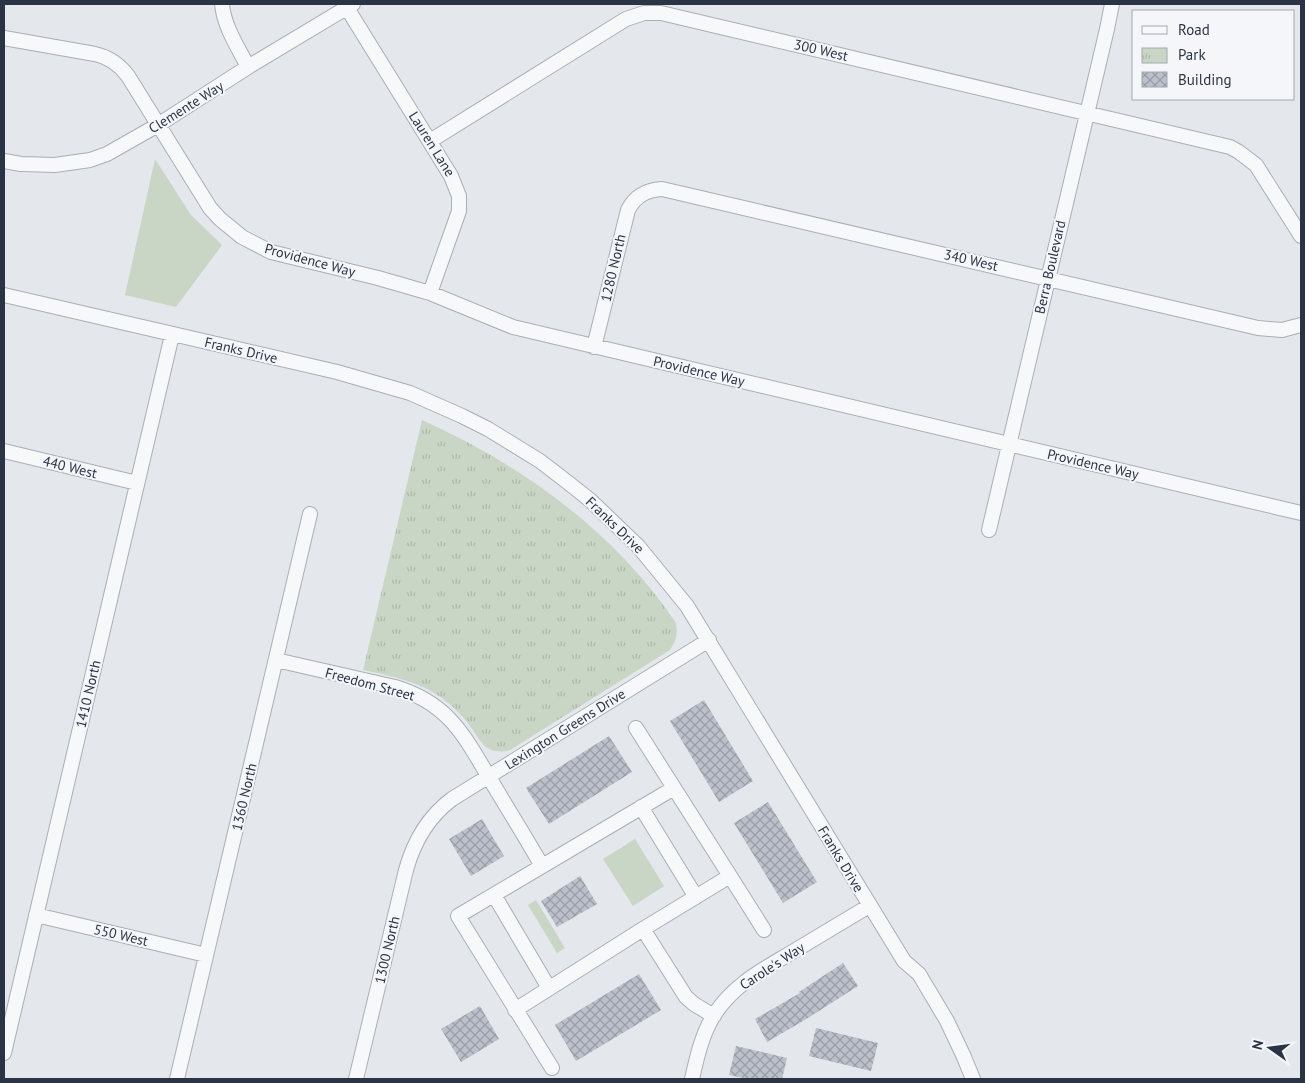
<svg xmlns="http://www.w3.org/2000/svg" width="1305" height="1083" viewBox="0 0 1305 1083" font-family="'PT Sans',sans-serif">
	<defs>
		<pattern id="park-tufts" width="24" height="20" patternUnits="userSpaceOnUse" patternTransform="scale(1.25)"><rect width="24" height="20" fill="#c9d6c5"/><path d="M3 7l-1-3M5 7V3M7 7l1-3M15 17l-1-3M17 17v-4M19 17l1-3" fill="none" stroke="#adb8ab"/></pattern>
		<pattern id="building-cross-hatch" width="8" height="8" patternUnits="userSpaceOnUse" patternTransform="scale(1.25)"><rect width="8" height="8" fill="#bbc0ca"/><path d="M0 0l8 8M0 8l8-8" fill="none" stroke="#989da6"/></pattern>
	</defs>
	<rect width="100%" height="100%" fill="#e4e7ec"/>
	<path fill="#c9d6c5" d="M155,159L191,215L222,245L176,307L125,295Z
		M635,839L664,886L633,906L603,859Z
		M536,900L565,948L557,953L528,905Z"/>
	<path fill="url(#park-tufts)" d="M422,420C521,464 615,532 676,623C678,635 676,640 670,650L510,750C484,757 480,738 467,722C460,713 450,704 442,698C418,681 391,676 363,670Z"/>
	<path fill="url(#building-cross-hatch)" d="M704,700L753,781L719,802L670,721Z
		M609,736L632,772L549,824L526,788Z
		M768,802L817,882L783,903L734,823Z
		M482,819L504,856L471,876L449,839Z
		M580,876L597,904L557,927L541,901Z
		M843,963L858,986L808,1018L767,1042L755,1019L800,993L799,992Z
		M639,974L661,1010L576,1061L555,1025Z
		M480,1006L499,1039L461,1062L441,1029Z
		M816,1028L878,1043L871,1071L809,1056Z
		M736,1046L787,1058L782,1079H748L729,1075Z"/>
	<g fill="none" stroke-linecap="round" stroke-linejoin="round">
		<g stroke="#a9aeb7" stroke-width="16">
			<path id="minor" d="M222,4C224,27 238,47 248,67
				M347,8L451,176L459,196V211L430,293
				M4,38L95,54C109,57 119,64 128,76L210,208L220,219L242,237L271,252L378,278L430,293L513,327L1301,513
				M430,141L626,19L644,13H661L1230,147L1239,152L1256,165L1301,236
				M4,161L21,164L55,165L90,160L107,154L158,125L248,67L353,4
				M4,295L337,372L410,393L462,416L488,429L540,461L566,481L590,500L638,546L687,606L904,961L919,974L947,1021L964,1057L973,1079
				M594,347L628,210C635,196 646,190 662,189L1258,328L1282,330L1301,325
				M4,451L137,483
				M989,530L1107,29L1112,4
				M276,660L395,687C451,704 465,738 493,784C509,811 526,838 542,866
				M636,728L730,876
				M641,807L696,897
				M494,895L549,988
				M36,915L206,955
				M515,1010L643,929
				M714,1016L694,1004L686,997L643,929L730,876L764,930
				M4,1053L172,335
				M552,1068L458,916L674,788
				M177,1079L310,514
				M356,1079L406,870C414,841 428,817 452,799L709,640
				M692,1079C697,1057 702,1034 714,1015C734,984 764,969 794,951C819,936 844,921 869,906"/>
		</g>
		<use href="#minor" stroke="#f7f8fa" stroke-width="14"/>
	</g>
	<g text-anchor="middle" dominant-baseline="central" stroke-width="4" stroke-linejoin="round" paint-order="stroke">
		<g font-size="14" fill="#2b3445" stroke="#f4f6f9">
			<text transform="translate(821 50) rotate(13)">300 West</text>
			<text transform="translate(186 107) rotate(-32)">Clemente Way</text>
			<text transform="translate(432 144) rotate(58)">Lauren Lane</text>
			<text transform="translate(310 260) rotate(15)">Providence Way</text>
			<text transform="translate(971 260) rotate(13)">340 West</text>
			<text transform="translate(1050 267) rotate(-77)">Berra Boulevard</text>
			<text transform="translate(613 268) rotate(-77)">1280 North</text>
			<text transform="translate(241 350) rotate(13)">Franks Drive</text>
			<text transform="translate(699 371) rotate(13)">Providence Way</text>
			<text transform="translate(1093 464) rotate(13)">Providence Way</text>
			<text transform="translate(70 467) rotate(14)">440 West</text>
			<text transform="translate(615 525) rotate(44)">Franks Drive</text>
			<text transform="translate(370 684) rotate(15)">Freedom Street</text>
			<text transform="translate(88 694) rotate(-77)">1410 North</text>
			<text transform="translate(565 729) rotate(-32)">Lexington Greens Drive</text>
			<text transform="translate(244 797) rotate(-77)">1360 North</text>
			<text transform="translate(841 859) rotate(59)">Franks Drive</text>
			<text transform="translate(121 935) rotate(13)">550 West</text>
			<text transform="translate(387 950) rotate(-77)">1300 North</text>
			<text transform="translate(772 966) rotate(-33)">Carole's Way</text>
		</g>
	</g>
	<rect width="1305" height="1083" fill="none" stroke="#2b3445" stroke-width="10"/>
	<rect x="1132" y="10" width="162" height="90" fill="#f4f6f9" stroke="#a4a8b1"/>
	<rect x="1142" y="26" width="25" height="8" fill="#f7f8fa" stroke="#a4a8b1"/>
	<text x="1178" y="35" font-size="15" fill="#2b3445">Road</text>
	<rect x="1142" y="48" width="25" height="15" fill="url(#park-tufts)" stroke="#a4a8b1"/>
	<text x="1178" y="60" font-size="15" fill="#2b3445">Park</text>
	<rect x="1142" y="72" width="25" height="15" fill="url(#building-cross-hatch)" stroke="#a4a8b1"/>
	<text x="1178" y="85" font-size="15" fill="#2b3445">Building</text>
	<g transform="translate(1270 1048) rotate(284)" stroke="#f4f6f9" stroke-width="4" paint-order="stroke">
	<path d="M0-4L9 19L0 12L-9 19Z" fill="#2b3445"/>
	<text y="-8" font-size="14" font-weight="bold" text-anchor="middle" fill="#2b3445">N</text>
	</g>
</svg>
